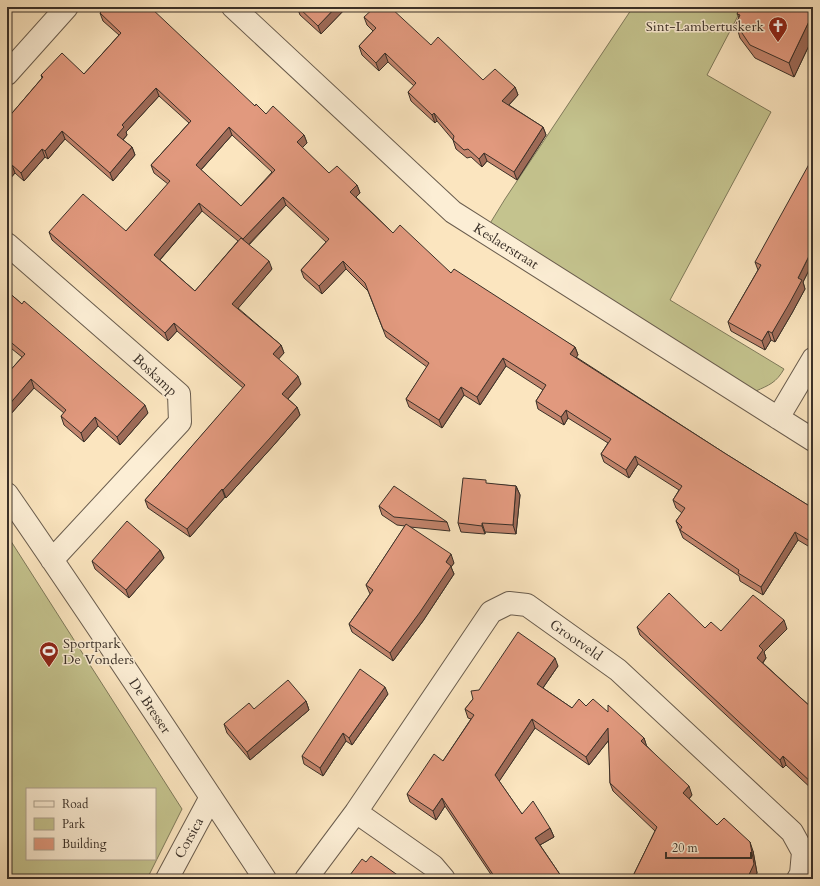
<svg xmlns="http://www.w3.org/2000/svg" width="820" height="886" viewBox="0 0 820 886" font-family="Cardo,serif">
	<rect width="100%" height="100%" fill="#fbe5bf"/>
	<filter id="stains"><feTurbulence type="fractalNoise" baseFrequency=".005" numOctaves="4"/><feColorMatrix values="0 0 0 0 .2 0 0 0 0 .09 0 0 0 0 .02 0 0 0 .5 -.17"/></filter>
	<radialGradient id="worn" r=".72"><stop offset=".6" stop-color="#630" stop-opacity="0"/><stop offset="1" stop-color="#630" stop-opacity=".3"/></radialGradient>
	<path fill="#c4c38e" stroke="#7f7a5b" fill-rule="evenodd" d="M633,7H730L740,12L707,75L771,112L670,300L784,369C776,383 769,385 756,391L489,225L505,199Z
		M7,535L182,809L147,879H7ZM27,789H155V859H27Z"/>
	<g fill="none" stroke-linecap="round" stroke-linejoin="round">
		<g stroke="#6a5d4e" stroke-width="24">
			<path id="minor" d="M233,7L453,212L813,440
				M7,74L67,7
				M7,244L179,394L180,422L52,560
				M778,418L813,359
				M7,494C95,621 180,750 265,879
				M356,812L433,866L444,879
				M167,879L211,797
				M306,879L356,812L491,612L509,603L527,605L618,670L792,832L803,852L801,874L798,879"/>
		</g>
		<use href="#minor" stroke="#fceed5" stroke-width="22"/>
	</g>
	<path fill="#c2846c" stroke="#3a3028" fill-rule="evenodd" d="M297,7H347L321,34L300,15Z
		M813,7V37L794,77L755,58L740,38L736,24L739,17L737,14Z
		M100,13L255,106L266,114L304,135L307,143L302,148L329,173L357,185L360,193L356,197L393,233L451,273L575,347L578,355L576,357L726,454L811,507L813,503V549L798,540L763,595L740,581L739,576L683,538L676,521L682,513L676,508L673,500L679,490L638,464L629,478L604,462L601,454L608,443L568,418L564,425L538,409L536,401L543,390L506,366L480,405L464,395L442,428L409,407L406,399L427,367L386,337L368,291L346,269L322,294L304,278L301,270L326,242L286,205L249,245L272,269L238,308L281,345L284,353L278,359L301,384L288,399L297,407L300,415L273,446L226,498L225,497L190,537L148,508L145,500L243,388L177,331L168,341L52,240L49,232L126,231L168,184L154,173L151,165L189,123L159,96L126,132L127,135L123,140L132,147L135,155L113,181L65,139L48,159L45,157L24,181L15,173L7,182V119L42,78L41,75L84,74L119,35L103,21ZM232,135L272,172L241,206L201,170ZM202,211L238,241L195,291L160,260Z
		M364,17L431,45L483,80L515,87L518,95L509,105L543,127L546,135L517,180L487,161L482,167L471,157L467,158L456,149L453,140L437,121L435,123L411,101L408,92L414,86L388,62L379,71L362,55L359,46L373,31L367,25Z
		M755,262H813L803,282L805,289L792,313L775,342L771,340L765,350L731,331L728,322L758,270Z
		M7,291L148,413L120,445L98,426L84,442L64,425L61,416L64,413L34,388L9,416L7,415V374L22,357L7,345Z
		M487,484L516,486L520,495L516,534L485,532V534L461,532L458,523Z
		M379,506L447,522L450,531L410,527L454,563L451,567L454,574L423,621L393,661L352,632L349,624L370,594L366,585L405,526L397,525L382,515Z
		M160,550L164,558L129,598L95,569L92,561Z
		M637,627L705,628L721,631L787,629L764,652L766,658L763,663L813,709V790L786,765L783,768L640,635Z
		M558,666L543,688L572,708L586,706L608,712L644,738L646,745L692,795L689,799L717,825L753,851L757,873L754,879H636L634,874L655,831L613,791L610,783L609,740L589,765L535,728L499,781L522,814L550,828L554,837L540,845L563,879H494L445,806L436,820L410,802L407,794L443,761L471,719L468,718L465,709L473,699L479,690Z
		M388,694L352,745L346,741L323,776L304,764L302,756Z
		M306,701L309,710L250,760L227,733L224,724L254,709Z"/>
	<path fill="#9e6b58" stroke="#3a3028" d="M336,7H347L321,34L318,26Z
		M813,13V37L794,77L789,63Z
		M385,53L388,62L379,71L376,63Z
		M515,87L518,95L505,109L502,101Z
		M156,88L159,96L126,132L127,135L120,143L117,135L122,125Z
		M434,113L437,121L435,123L432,115Z
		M229,127L232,135L198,173L196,165Z
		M543,127L546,135L517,180L514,172Z
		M62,131L65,139L48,159L45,151Z
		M304,135L307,143L300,150L297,142Z
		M132,147L135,155L113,181L110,173Z
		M42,149L45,157L24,181L21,173Z
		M484,153L487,161L482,167L479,159Z
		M12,165L15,173L7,182V170Z
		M357,185L360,193L353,200L350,192Z
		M283,197L286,205L246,247L243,239Z
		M199,203L202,211L157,263L154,255Z
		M813,248V262L803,282L805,289L792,313L775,342L772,333L798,278Z
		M269,261L272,269L235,312L232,304Z
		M343,261L346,269L322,294L319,286Z
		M174,323L177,331L168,341L165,333Z
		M768,331L771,340L765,350L762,341Z
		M281,345L284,353L276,362L273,354Z
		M575,347L578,355L573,362L570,354Z
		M503,358L506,366L480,405L477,397Z
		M298,376L301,384L285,402L282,394Z
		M31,379L34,388L9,416L7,411V407Z
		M461,387L464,395L442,428L439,420Z
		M145,405L148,413L120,445L117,437Z
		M297,407L300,415L273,446L226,498L223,490Z
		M566,410L568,418L564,425L561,417Z
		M95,417L98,426L84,442L81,433Z
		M635,456L638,464L629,478L626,470Z
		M516,486L520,495L516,534L513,525Z
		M222,489L225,497L190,537L187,529Z
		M482,523L485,532V534L482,526Z
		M795,532L798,540L763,595L761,587Z
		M160,550L164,558L129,598L126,590Z
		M451,554L454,563L451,567L454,574L423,621L393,661L390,653Z
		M784,620L787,629L764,652L766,658L760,666L757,658L759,646Z
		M555,658L558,666L540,692L537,684Z
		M385,687L388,694L352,745L349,738Z
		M306,701L309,710L250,760L247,752Z
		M532,719L535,728L498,783L495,775Z
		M608,728L612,736L589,765L586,757Z
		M343,733L346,741L323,776L320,768Z
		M644,738L647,747L641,741Z
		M783,756L786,765L783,768L780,760Z
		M689,786L692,795L686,802L683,793Z
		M442,798L445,806L436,820L433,811Z
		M550,828L554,837L538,846L535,838Z
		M750,842L753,851L757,873L754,879H747Z"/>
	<path fill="#e1997e" stroke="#3a3028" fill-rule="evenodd" d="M105,7H150L255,106L256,104L266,114L273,106L304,135L297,142L329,173L337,166L357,185L350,192L393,233L400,225L451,273L454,269L575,347L570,354L726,454L811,507L813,503V543L795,532L761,587L738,573L739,570L680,530L682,527L676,521L685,508L673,500L682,486L635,456L626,470L601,454L611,439L566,410L561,417L536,401L546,385L503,358L477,397L461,387L439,420L406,399L429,363L383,329L365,283L343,261L319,286L301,270L329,239L283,197L243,239L199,203L154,255L195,291L241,238L269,261L232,304L281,345L273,354L298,376L282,394L297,407L270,438L223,490L222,489L187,529L145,500L245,385L174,323L165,333L49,232L83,194L126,231L170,181L151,165L191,121L156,88L122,125L124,127L117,135L132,147L110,173L62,131L45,151L42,149L21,173L12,165L7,170V119L43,77L41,75L62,53L84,74L121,33L100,13ZM229,127L275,170L241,206L196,165Z
		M298,7H336L318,26Z
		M375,7H390L431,45L438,37L483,80L495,69L515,87L502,101L543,127L514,172L484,153L479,159L468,149L464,150L453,140L454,136L434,113L432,115L408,92L416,83L385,53L376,63L359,46L376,28L364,17Z
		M740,7H813V13L789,63L750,45L736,24L740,15L737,14Z
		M813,157V248L798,278L802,280L789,304L772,333L768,331L762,341L728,322L761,265L755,262Z
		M7,291L22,304L24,301L145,405L117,437L95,417L81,433L61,416L66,410L31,379L7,407V374L25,354L7,339Z
		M463,478L486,480V483L516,486L513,525L482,523V526L458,523Z
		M394,486L447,522L394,517L379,506Z
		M127,521L160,550L126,590L92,561Z
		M406,524L451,554L446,562L451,566L420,612L390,653L349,624L373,590L366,585Z
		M669,593L705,628L711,622L721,631L753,595L784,620L759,646L763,650L757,658L813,709V784L783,756L780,760L637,627Z
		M518,632L555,658L537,684L572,708L579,699L586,706L593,699L608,712V705L644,738L641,741L689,786L683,793L717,825L724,818L750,842L754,864L747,879H644L634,874L657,827L610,783L608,728L586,757L532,719L495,775L522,814L533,801L550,828L535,838L563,879H496L442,798L433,811L407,794L434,754L443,761L474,715L465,709L473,699L471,691L479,690Z
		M360,669L385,687L349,738L343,733L320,768L302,756Z
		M288,680L306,701L247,752L224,724L249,703L254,709Z
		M371,856L403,879H347L362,859L366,862Z"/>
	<defs>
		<g id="church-pin" transform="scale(1)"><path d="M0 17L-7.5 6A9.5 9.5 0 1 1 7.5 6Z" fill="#8f2418" stroke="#fceed5"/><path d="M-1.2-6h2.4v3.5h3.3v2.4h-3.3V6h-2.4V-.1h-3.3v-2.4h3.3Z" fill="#fff"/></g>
		<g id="stadium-pin" transform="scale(1)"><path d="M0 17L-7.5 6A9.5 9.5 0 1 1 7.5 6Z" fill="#8f2418" stroke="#fceed5"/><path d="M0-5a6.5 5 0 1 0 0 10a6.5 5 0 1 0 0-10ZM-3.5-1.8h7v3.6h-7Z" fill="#fff"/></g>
	</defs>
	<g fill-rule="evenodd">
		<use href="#church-pin" x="778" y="26"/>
		<use href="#stadium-pin" x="49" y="651"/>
	</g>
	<g text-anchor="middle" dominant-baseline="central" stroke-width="3" stroke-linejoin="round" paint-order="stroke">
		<g font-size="14" fill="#3a3028" stroke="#fceed5" text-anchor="end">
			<text x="764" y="26">Sint-Lambertuskerk</text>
			<text x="63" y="643" text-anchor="start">Sportpark<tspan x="63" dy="16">De Vonders</tspan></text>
		</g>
		<g font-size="14" fill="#3a3028" stroke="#fceed5">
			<text transform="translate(506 246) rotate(32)">Keslaerstraat</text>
			<text transform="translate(155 375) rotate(43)">Boskamp</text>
			<text transform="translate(576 640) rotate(35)">Grootveld</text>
			<text transform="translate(150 706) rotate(56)">De Bresser</text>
			<text transform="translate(189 838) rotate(-61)">Corsica</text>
		</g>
	</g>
	<rect width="820" height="886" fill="none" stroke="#fbe5bf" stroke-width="24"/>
	<rect x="8" y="8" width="804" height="870" fill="none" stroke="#3a3028" stroke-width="2"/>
	<rect x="12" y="12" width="796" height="862" fill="none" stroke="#3a3028"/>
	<rect x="26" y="788" width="130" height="72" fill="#fceed5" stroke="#aea290"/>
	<rect x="34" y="801" width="20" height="6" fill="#fceed5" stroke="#aea290"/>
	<text x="62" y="808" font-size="12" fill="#3a3028">Road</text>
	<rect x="34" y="818" width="20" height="12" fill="#c4c38e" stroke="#aea290"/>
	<text x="62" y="828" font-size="12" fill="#3a3028">Park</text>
	<rect x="34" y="838" width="20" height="12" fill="#e1997e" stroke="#aea290"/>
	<text x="62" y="848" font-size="12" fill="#3a3028">Building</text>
	<path d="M666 852v6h85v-6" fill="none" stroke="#3a3028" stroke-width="2"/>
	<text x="672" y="852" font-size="12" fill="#3a3028" stroke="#fceed5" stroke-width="3" paint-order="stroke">20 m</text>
	<rect width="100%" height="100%" filter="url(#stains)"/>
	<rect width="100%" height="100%" fill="url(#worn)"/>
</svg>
